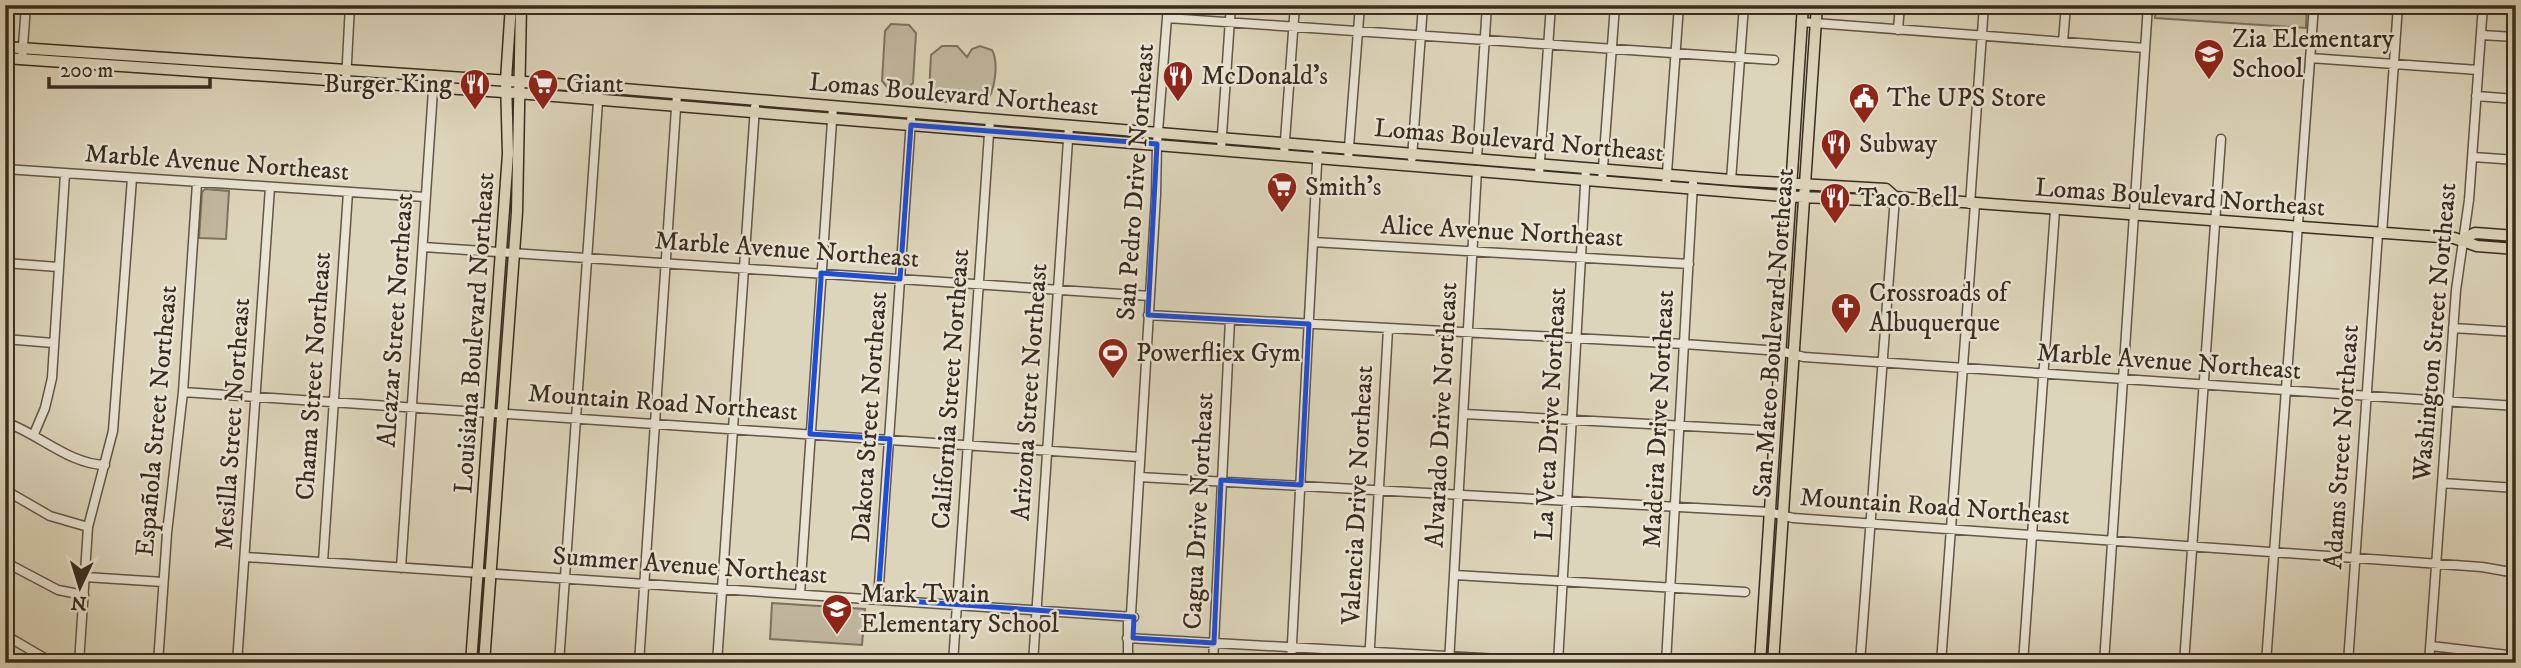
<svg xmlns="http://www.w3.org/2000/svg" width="2521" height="668" viewBox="0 0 2521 668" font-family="'IM FELL DW Pica',serif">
	<rect width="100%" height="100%" fill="#ddd5bb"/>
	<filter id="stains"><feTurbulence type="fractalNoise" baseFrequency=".00286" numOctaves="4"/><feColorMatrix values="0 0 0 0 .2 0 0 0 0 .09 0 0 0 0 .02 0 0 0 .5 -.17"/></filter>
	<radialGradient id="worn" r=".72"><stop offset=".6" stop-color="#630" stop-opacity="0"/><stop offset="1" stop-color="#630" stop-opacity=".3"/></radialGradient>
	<path fill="#c1b8a0" stroke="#7e7260" stroke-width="2" d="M2156,5H2307L2306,28L2155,18Z
		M891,24L909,25L916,33L913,83L905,90L888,88L882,81L885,31Z
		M942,46H957L967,57L972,49L980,46L992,50C999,63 995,93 985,103L972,104L963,91C956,103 948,103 935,101L929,93L931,55Z
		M205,189L229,191L226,239L199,238L202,192Z
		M772,603L865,609L862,645L770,639Z"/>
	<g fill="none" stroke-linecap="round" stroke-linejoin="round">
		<g stroke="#635646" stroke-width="11">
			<path id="minor" d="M1167,18L1774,60
				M1801,22L2145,48
				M1898,30L1900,5
				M2481,35L2516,37
				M2063,42L2066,5
				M2310,58L2478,70
				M22,60L26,5
				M346,81L350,5
				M2476,96L2516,99
				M1221,149L1231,5
				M1284,154L1295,5
				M2473,157L2516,160
				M1412,158L1423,5
				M1477,158L1487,5
				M1348,160L1360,5
				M5,169L425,197
				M1539,175L1551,5
				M1731,180L1744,5
				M1602,181L1615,5
				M1666,187L1679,5
				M1970,204L1984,5
				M2382,234L2398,5
				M1313,242L1689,264
				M423,247L1150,296
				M5,263L58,267
				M1148,315L1684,344L1780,351L1804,357L2516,406
				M2453,328L2516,332
				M5,339L53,343
				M183,392L1140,457
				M1464,414L1760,430
				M5,422C39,434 69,464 105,465
				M34,434L45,408L52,378L65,174
				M1139,477L1769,512L1793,518L2482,567L2516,573
				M2442,483L2516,488
				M5,490L50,516L88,527
				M245,557L1134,617
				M5,562L58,590L84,595
				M323,562L348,192
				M401,568L434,75
				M1455,575L1745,592
				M85,577L163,582
				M800,594L833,106
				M878,599L911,120
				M5,635L53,663
				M1127,638L1572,663
				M2431,646L2516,656
				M79,663L88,527L113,431L132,178
				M158,663L167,533L183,392L197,183
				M237,663L270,187
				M559,663L599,87
				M639,663L677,93
				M717,663L755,107
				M953,663L990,119
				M1033,663L1069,125
				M1128,663V616L1131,614L1156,195L1157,144L1168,5
				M1213,663L1230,320
				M1291,663L1318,145
				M1369,663L1388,329
				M1449,663L1477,170
				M1558,663L1586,168
				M1666,663L1693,183
				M1860,663L1895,197
				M1941,663L1975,204
				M2023,663L2055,210
				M2104,663L2148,5
				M2184,663L2221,139
				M2266,663L2314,5
				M2348,663L2378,233
				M2429,663L2456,290L2469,200L2483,5"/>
		</g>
		<g stroke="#3a2c1f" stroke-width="13">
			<path id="major" d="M5,47L599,87L1731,180L1886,189L1895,197
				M5,58L517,93L1783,196L1886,201L1895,197L2454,238L2477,246L2516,249
				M2463,239L2475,233L2516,236
				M471,663L508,154L506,80L511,5
				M484,663L517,212L521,5
				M1760,663L1803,5
				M1773,663L1817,5"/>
		</g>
		<use href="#minor" stroke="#e9e4d3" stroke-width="8"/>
		<use href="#major" stroke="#ddd5bb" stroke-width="10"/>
	</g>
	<path fill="none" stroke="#1d4ed8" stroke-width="5" stroke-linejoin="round" d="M911,125L1157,144L1148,315L1309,324L1301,485L1221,480L1214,643L1133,638L1134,617L878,599L890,439L810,434L821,279V273L900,279Z"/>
	<defs>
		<g id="school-pin" transform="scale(1.575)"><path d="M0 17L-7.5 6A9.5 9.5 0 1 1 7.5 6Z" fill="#8f2418" stroke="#e9e4d3"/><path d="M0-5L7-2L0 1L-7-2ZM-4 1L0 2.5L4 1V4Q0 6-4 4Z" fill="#fff"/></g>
		<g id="restaurant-pin" transform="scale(1.575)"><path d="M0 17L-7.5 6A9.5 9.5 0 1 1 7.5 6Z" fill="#8f2418" stroke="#e9e4d3"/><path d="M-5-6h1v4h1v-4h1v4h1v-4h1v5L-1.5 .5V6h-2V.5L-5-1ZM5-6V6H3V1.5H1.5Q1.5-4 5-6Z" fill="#fff"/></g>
		<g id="supermarket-pin" transform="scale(1.575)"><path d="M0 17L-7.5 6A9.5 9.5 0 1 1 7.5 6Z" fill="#8f2418" stroke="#e9e4d3"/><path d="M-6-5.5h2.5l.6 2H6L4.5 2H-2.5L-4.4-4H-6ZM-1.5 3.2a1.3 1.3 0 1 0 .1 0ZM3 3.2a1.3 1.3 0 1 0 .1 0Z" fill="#fff"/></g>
		<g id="civic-pin" transform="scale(1.575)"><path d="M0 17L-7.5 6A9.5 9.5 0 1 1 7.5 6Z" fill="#8f2418" stroke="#e9e4d3"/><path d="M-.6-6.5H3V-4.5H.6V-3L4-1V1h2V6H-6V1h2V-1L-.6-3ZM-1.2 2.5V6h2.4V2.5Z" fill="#fff"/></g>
		<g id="church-pin" transform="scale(1.575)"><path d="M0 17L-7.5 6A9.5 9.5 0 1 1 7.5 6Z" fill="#8f2418" stroke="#e9e4d3"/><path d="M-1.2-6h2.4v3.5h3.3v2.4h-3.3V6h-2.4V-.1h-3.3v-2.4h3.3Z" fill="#fff"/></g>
		<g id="stadium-pin" transform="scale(1.575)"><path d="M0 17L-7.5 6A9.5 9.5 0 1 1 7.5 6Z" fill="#8f2418" stroke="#e9e4d3"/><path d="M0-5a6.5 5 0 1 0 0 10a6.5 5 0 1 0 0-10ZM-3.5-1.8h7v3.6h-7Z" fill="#fff"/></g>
	</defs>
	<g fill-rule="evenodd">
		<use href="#school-pin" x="2209" y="54"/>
		<use href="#restaurant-pin" x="1178" y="76"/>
		<use href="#restaurant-pin" x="475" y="84"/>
		<use href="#supermarket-pin" x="543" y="84"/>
		<use href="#civic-pin" x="1864" y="98"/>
		<use href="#restaurant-pin" x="1836" y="144"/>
		<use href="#supermarket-pin" x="1282" y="187"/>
		<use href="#restaurant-pin" x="1835" y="198"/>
		<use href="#church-pin" x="1846" y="308"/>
		<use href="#stadium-pin" x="1113" y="353"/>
		<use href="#school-pin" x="837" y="609"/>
	</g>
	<g text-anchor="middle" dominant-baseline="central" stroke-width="5" stroke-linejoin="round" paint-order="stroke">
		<g font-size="26" fill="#3a2c1f" stroke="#e9e4d3" text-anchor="start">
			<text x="2232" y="39">Zia Elementary<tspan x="2232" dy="30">School</tspan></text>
			<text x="1201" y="76">McDonald's</text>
			<text x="452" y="84" text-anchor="end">Burger King</text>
			<text x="566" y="84">Giant</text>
			<text x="1887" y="98">The UPS Store</text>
			<text x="1859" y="144">Subway</text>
			<text x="1305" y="187">Smith's</text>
			<text x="1858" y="198">Taco Bell</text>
			<text x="1869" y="293">Crossroads of<tspan x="1869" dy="30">Albuquerque</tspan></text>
			<text x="1136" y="353">Powerfliex Gym</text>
			<text x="860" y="594">Mark Twain<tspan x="860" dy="30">Elementary School</tspan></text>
		</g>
		<g font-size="26" fill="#3a2c1f" stroke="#e9e4d3">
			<text transform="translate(954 95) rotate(5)">Lomas Boulevard Northeast</text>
			<text transform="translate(1519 141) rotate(5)">Lomas Boulevard Northeast</text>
			<text transform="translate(217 163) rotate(4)">Marble Avenue Northeast</text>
			<text transform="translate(1136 182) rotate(-86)">San Pedro Drive Northeast</text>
			<text transform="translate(2180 198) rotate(4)">Lomas Boulevard Northeast</text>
			<text transform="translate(1502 232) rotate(3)">Alice Avenue Northeast</text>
			<text transform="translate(787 250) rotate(4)">Marble Avenue Northeast</text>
			<text transform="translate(396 320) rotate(-86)">Alcazar Street Northeast</text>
			<text transform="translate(2435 332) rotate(-85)">Washington Street Northeast</text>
			<text transform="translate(475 333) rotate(-86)">Louisiana Boulevard Northeast</text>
			<text transform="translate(1774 333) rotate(-86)">San Mateo Boulevard Northeast</text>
			<text transform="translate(2169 362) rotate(4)">Marble Avenue Northeast</text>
			<text transform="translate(314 376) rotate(-86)">Chama Street Northeast</text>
			<text transform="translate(951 389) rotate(-86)">California Street Northeast</text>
			<text transform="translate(1030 392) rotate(-86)">Arizona Street Northeast</text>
			<text transform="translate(663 403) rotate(4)">Mountain Road Northeast</text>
			<text transform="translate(1551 414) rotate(-87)">La Veta Drive Northeast</text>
			<text transform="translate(1442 415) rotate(-87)">Alvarado Drive Northeast</text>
			<text transform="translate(870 417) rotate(-86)">Dakota Street Northeast</text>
			<text transform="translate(1659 419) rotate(-87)">Madeira Drive Northeast</text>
			<text transform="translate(157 421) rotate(-85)">Española Street Northeast</text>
			<text transform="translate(233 424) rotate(-86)">Mesilla Street Northeast</text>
			<text transform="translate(2342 447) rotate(-86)">Adams Street Northeast</text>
			<text transform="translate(1358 495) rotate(-87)">Valencia Drive Northeast</text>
			<text transform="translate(1935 507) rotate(4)">Mountain Road Northeast</text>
			<text transform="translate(1199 511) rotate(-87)">Cagua Drive Northeast</text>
			<text transform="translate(690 566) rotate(4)">Summer Avenue Northeast</text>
		</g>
	</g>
	<rect width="2521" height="668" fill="none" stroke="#ddd5bb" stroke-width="28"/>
	<rect x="7" y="7" width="2507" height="654" fill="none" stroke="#3a2c1f" stroke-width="3.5"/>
	<rect x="14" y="14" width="2493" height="640" fill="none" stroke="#3a2c1f" stroke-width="2"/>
	<g transform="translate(80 587) rotate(184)" stroke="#e9e4d3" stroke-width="5" paint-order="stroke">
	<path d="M0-5L12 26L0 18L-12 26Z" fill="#3a2c1f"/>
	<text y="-10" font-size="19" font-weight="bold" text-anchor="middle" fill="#3a2c1f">N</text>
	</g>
	<path d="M49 77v10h161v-10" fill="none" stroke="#3a2c1f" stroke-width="3.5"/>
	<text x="60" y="77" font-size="21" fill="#3a2c1f" stroke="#e9e4d3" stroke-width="5" paint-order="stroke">200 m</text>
	<rect width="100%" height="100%" filter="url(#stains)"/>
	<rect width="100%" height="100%" fill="url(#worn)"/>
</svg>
